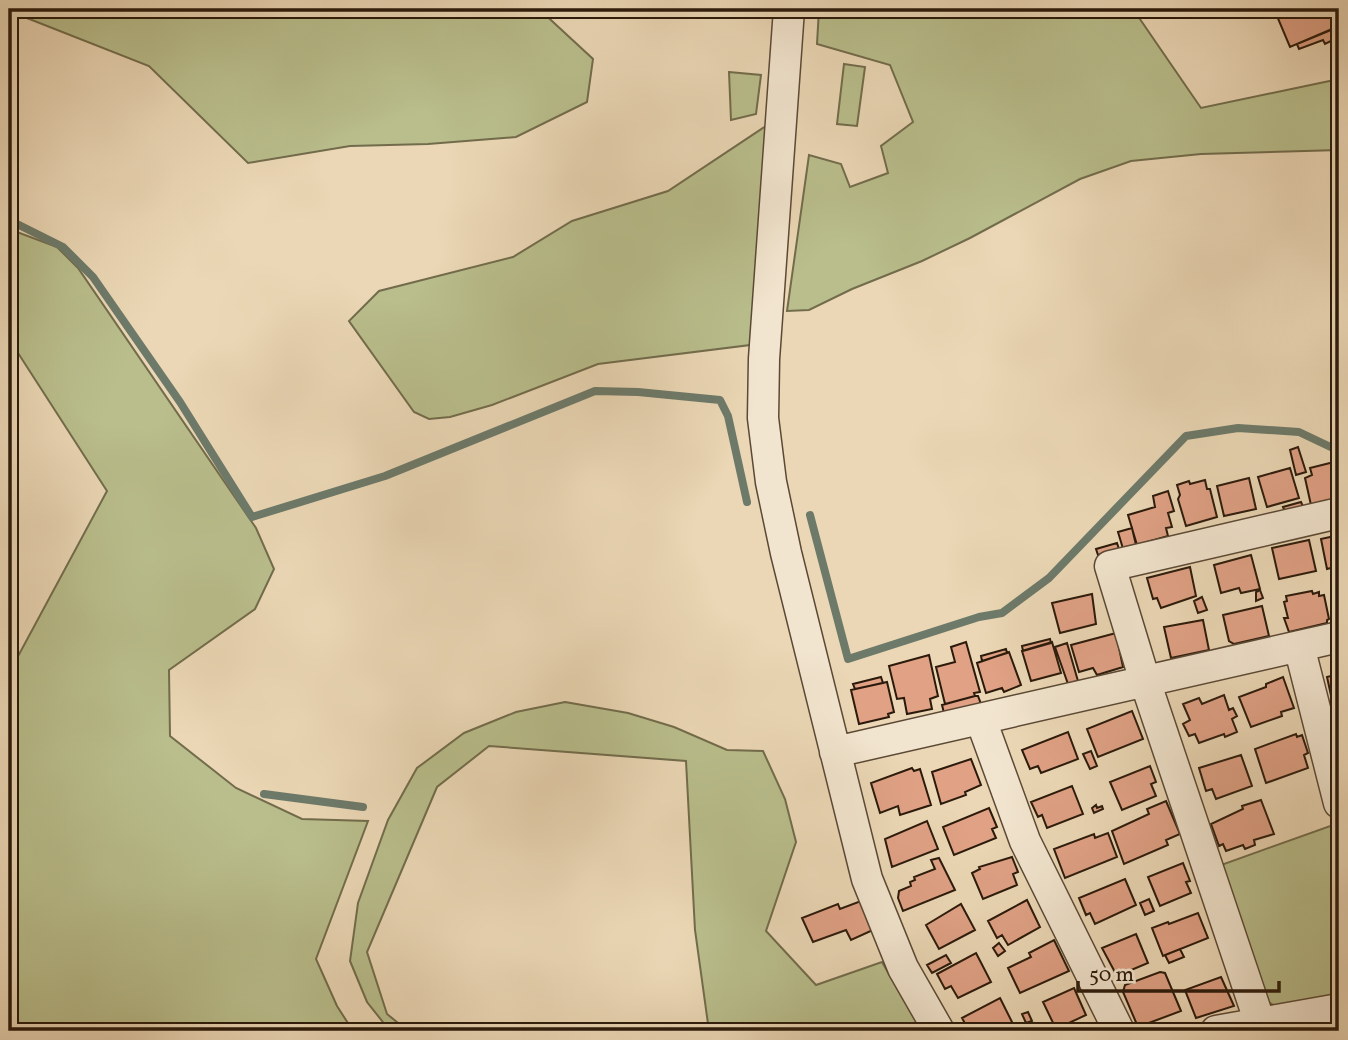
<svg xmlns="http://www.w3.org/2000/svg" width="1348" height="1040" viewBox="0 0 1348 1040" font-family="Vollkorn,serif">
	<rect width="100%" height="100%" fill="#ebd7b5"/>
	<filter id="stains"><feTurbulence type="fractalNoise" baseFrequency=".00286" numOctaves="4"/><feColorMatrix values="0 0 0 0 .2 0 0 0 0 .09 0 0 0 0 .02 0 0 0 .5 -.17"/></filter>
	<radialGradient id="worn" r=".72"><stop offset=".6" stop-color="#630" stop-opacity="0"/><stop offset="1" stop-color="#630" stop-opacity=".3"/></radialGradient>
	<path fill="#b9be8c" stroke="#726c4c" stroke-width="2" d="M9,9H539L593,59L587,102L516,137L428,144L350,146L248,163L149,66L9,11Z
		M819,9H1133L1201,108L1339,79V150L1201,154L1131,161L1080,179L970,238L922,261L852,289L809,310L787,311L809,155L841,164L850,187L888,173L881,146L913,122L890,65L817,44Z
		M844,64L865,67L857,126L837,124Z
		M729,72L761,75L756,114L731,120Z
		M769,124L750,345L598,364L492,405L450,417L429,419L414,412L349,321L379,291L513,257L572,221L668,191Z
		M9,229L57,247L78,268L256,528L274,569L255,609L169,670L170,736L236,788L302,819L368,821L316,959L337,1006L353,1031H9V673L107,491L9,339Z
		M565,702L628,713L674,727L727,750L763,751L785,799L796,842L766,931L816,985L882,962L922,1031H709L695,930L686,761L489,746L437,787L367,952L387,1014L408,1031H390L367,1002L350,961L358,903L388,820L417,768L464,733L516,712Z
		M1333,825L1339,849V994L1275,1006L1267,1001L1221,865Z"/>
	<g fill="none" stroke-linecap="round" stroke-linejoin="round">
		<path stroke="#6d7a6a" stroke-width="8" d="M9,220L63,247L93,277L180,402L252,517L385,476L595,391L638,392L720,400L728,416L747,502
			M810,515L848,659L979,617L1002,613L1049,578L1186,436L1238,428L1299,432L1339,451
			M264,794L363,807"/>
	</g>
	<path fill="#e0a185" stroke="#2b1a0b" stroke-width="2" d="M1274,9H1339V26L1290,47Z
		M1331,30L1335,39L1325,44L1323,40L1299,49L1297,44Z
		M1298,447L1306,472L1296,475L1290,450Z
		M1334,462L1336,470L1339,469V499L1311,505L1305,478L1312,475L1310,468Z
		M1290,468L1299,498L1267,507L1258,477Z
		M1249,478L1256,509L1224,516L1217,486Z
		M1205,480L1207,489H1210L1217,517L1186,526L1178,499L1180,495L1177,485L1189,481L1190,484Z
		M1168,491L1174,511L1168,513L1172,527L1166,528L1168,536L1137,545L1128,515L1155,507L1153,496Z
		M1301,502L1304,509L1286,514L1283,507Z
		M1132,528L1137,549L1124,552L1118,532Z
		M1339,535V566L1327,569L1321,539Z
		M1309,540L1316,571L1279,579L1272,548Z
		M1117,543L1119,549L1098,555L1096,549Z
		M1251,555L1260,589L1241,593L1239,588L1221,593L1214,565Z
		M1190,567L1196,596L1161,608L1157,598L1153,599L1147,578Z
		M1339,587V620H1338L1332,588Z
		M1260,590L1263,598L1256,601V592Z
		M1312,591L1313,594L1319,592V596L1324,595L1329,619L1327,620V623L1289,632L1284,618H1288L1284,602L1287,601L1286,596Z
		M1092,594L1096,624L1060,633L1052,603Z
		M1202,597L1207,610L1198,613L1194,601Z
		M1262,606L1269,636L1234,644L1229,641L1223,615Z
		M1203,620L1209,650L1171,658L1164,627Z
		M1116,633L1123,667L1097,675L1093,668L1079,672L1071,645Z
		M1050,639L1051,643L1023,651L1022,646Z
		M966,642L980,692L974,693L975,696L945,704L936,667L955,662L951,647Z
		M1052,642L1061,673L1031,681L1022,651Z
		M1067,643L1078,681L1068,684L1055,647Z
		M1006,649L1007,653L982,661L981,656Z
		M1009,652L1021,685L1004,692L1002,688L986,693L977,663Z
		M929,655L938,696L930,699L932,709L907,714L904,698L897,699L889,666Z
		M1339,674V714H1335L1327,677Z
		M881,677L883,683L855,689L853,684Z
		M1283,677L1294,708L1281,712L1282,716L1251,727L1239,697L1266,687V684Z
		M887,682L894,712L888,714L889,717L859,724L851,690Z
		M1224,695L1229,710L1233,708L1237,716L1232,719L1237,732L1225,737L1224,734L1199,743L1195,734L1189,736L1183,724L1190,720L1183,704L1199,698L1202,704Z
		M975,696H978L981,704L944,713L942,705Z
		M1132,711L1143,739L1098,757L1087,729Z
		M1068,732L1078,759L1041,773L1038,766L1030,769L1022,750Z
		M1296,734L1297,737L1302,735L1308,753L1304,755L1308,768L1266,783L1255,749Z
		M1091,751L1097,766L1090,769L1083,754Z
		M1241,755L1252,786L1216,799L1212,789L1206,791L1199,768Z
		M971,759L981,785L965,792L966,795L941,804L932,772Z
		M1150,766L1156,782L1151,784L1156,796L1122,810L1110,782Z
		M912,768L914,771L920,769L931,805L900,815L898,806L880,813L871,783Z
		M1072,786L1083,814L1047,828L1042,815L1038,817L1031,802Z
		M1261,800L1274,834L1254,840L1255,845L1245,849L1243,845L1226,851L1223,844L1219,846L1211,824L1243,809L1242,806Z
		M1166,801L1180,834L1166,840L1168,845L1124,864L1112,831L1149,814L1147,809Z
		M1096,805L1097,808L1102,806L1103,809L1094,813L1092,808Z
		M989,808L997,827L992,829L996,838L954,855L943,827Z
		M927,821L938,849L892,867L885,839Z
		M1108,833L1117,857L1065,878L1054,849L1094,834L1095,838Z
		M1012,857L1018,872L1013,874L1017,885L983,899L972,873L980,869L979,867Z
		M939,858L955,890L903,911L898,898L899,891L911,886L910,882L915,880L914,877L935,869L931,860Z
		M1183,863L1190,881L1186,882L1191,893L1160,906L1148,877Z
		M1125,879L1136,905L1095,924L1090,913L1086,915L1079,898Z
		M1149,899L1154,911L1145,915L1140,903Z
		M1027,900L1040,927L1008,945L1002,935L997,938L988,921Z
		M861,901L873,930L851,940L846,930L813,942L802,918L838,904L840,909Z
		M961,904L975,930L939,949L926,925Z
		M1198,913L1208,938L1163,956L1152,928L1168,922L1169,924Z
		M1136,934L1148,963L1117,976L1102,948Z
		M1054,940L1069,971L1020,993L1008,968L1031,957L1029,953Z
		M999,943L1005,951L998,956L993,948Z
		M1180,949L1184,957L1169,963L1165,955Z
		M976,953L991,982L958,998L951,986L945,989L937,974Z
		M946,955L951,963L932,973L927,965Z
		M1160,972L1165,973L1181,1011L1138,1027L1123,992L1125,985Z
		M1221,977L1234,1006L1196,1018L1185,990Z
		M1074,988L1086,1015L1056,1029L1043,1002Z
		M1000,998L1014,1026L1003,1031L974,1029L969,1031L962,1018Z
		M1028,1012L1032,1021L1026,1023L1022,1014Z"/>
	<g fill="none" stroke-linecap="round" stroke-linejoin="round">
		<g stroke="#5b4936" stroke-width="33">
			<path id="minor" d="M789,9L764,359L763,418L771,482L786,553L867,879L903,968L939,1031
				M1299,646L1339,803
				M981,720L1025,841L1119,1031
				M835,752L1339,637
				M1260,1023L1145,681L1110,566L1339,513
				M1216,1031L1339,1009"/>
		</g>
		<use href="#minor" stroke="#f2e5cf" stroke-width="30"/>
	</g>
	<rect width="1348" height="1040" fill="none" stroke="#ebd7b5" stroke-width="35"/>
	<rect x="10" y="10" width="1327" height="1019" fill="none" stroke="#2b1a0b" stroke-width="3.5"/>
	<rect x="18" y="18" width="1313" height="1005" fill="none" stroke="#2b1a0b" stroke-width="2"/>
	<path d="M1078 981v10h201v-10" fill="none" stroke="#2b1a0b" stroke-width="3.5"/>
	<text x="1089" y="981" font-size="21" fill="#2b1a0b" stroke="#f2e5cf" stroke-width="5" paint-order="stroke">50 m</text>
	<rect width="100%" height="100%" filter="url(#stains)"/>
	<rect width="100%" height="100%" fill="url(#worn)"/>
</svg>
